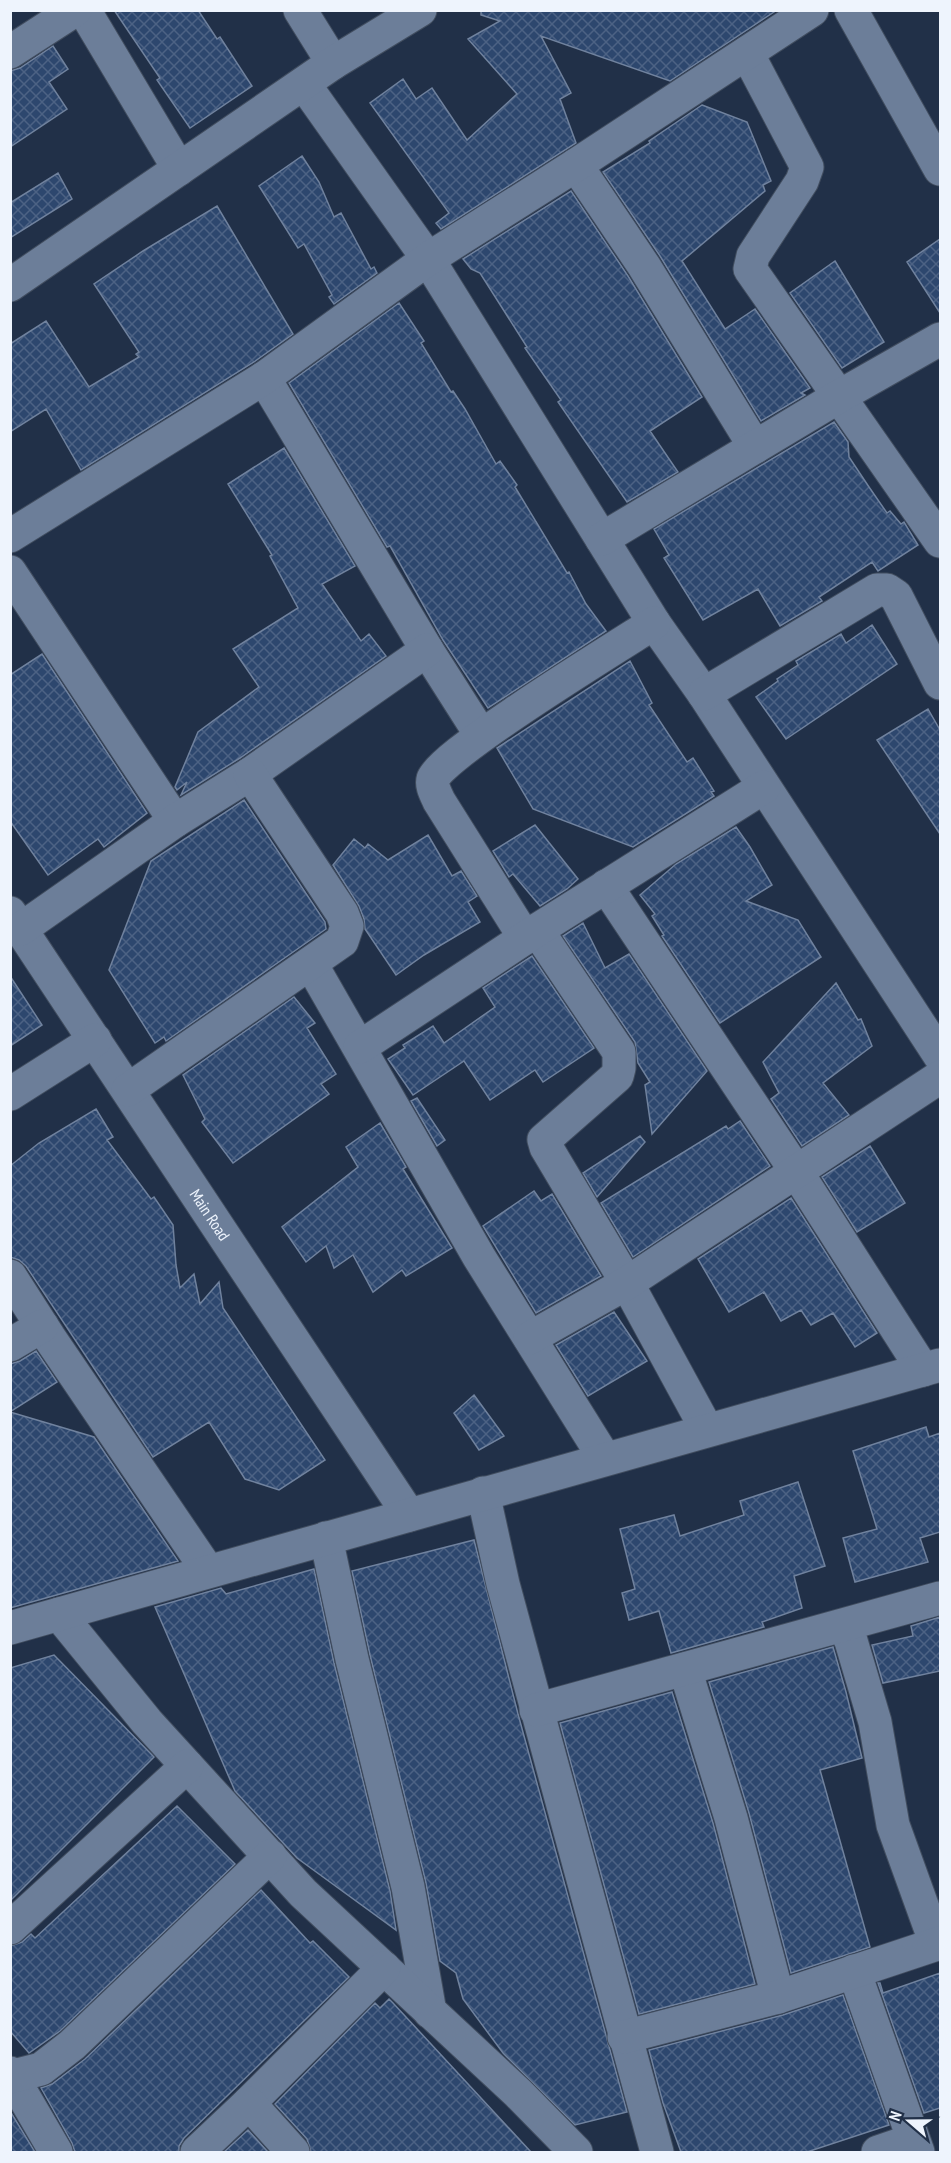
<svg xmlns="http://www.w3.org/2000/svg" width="951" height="2163" viewBox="0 0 951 2163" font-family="'PT Sans Narrow',sans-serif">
	<defs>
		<pattern id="building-cross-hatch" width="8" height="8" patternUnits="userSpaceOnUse" patternTransform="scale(1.5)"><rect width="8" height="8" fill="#2d476e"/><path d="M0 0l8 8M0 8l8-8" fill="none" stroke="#4c6284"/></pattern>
	</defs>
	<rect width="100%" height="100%" fill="#213048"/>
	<path fill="url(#building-cross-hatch)" stroke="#70829e" stroke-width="1.5" d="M114,10H198L217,39L220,37L252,86L190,128L157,80L160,78Z
		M481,10H777L670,81L541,36L571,93L560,99L576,143L441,229L436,223L449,213L370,103L403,79L416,99L432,88L467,140L517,94L468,39L500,21L481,15Z
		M53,46L68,69L49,82L67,109L10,147V71L20,68Z
		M702,105L747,122L771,181L763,185L765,191L682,261L725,329L755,309L810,388L801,393L805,395L761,421L660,256L603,172L650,143L649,141Z
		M302,156L319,182L334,217L341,213L371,269L374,267L377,273L334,304L329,297L332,295L304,244L298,248L259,186Z
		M58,173L72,199L10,238V203Z
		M571,191L628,276L702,397L650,431L678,472L627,502L558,402L561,400L525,348L527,347L480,273L471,269L463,259Z
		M217,206L293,334L254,362L81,470L46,409L10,432V344L46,321L89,387L139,357L136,354L139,352L94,284L143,251Z
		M940,239V313L907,262Z
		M835,261L884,342L842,368L790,293Z
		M399,303L424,341L421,343L451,392L453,391L465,409L496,464L500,461L517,485L515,487L567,573L569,572L586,604L606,631L488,708L443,640L390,546L387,547L289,383Z
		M834,422L848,442L849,457L869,487L887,513L890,511L901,524L904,522L918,545L878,571L872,562L819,597L822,601L780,626L758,589L703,620L664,558L669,555L654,529Z
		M284,448L355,566L322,584L361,641L369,634L386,656L240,758L181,795L187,782L177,790L175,787L198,732L259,687L233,649L298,608L270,556L272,555L228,484Z
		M872,625L897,664L786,739L756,697L778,681L777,679L798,665L796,661L841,634L846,643Z
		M42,654L147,813L104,847L98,839L48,875L10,821V675Z
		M630,661L652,703L649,705L687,762L693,758L714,791L711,792L714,796L633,847L533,809L497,748Z
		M928,709L940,730V834L877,740Z
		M244,800L325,922L326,929L166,1041L164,1037L155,1043L109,970L151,861Z
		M535,825L578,879L567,889L540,906L513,874L509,877L493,851Z
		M736,827L750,847L772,885L746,901L798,920L821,957L720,1023L662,936L664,935L652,916L655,914L640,895L676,864Z
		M428,835L452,876L461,871L477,896L468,902L480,922L424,955L396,975L365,929L364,919L359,906L333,865L354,839L365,848L368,844L388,860Z
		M583,923L605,968L629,954L707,1071L652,1134L645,1085L650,1082L638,1063L635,1042L563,936Z
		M532,956L594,1048L543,1082L535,1070L490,1100L464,1061L413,1095L388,1059L405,1048L403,1045L433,1026L444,1043L495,1007L483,988Z
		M10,976L42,1025L10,1046Z
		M836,983L858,1020L861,1019L872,1046L823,1083L849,1115L802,1146L771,1099L779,1093L763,1062Z
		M294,997L315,1023L307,1028L336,1074L321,1084L329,1094L233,1163L202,1122L205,1119L183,1075Z
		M417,1098L445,1140L437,1146L411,1101Z
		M96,1109L113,1137L107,1140L151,1199L154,1197L173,1225L176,1265L180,1288L194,1274L200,1304L219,1282L223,1308L325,1460L279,1490L245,1479L209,1422L153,1457L26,1266L19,1260L10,1257V1166L39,1143Z
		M740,1121L770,1166L633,1257L601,1203L726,1126L728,1129Z
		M380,1123L406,1167L403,1169L452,1248L406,1276L402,1270L373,1292L353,1255L334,1268L326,1246L306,1262L282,1227L358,1167L346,1147Z
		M640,1136L645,1142L597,1197L583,1173Z
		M870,1146L905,1203L857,1232L822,1177Z
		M534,1191L541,1201L552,1194L601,1276L536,1313L483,1226Z
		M791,1198L877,1333L855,1347L833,1313L811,1325L801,1310L781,1321L764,1292L729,1312L698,1259Z
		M614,1312L647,1361L588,1396L556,1345Z
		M36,1351L57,1382L10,1412V1364L20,1361Z
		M474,1395L504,1436L479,1450L454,1413Z
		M10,1412L94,1437L178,1561L10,1608Z
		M926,1427L929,1437L940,1433V1532L920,1538L928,1562L855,1582L843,1538L877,1529L853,1451Z
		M798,1482L825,1566L794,1576L802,1608L762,1622L764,1627L671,1653L659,1611L629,1620L622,1593L635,1589L620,1529L674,1515L680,1536L744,1515L740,1501Z
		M474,1540L518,1714L627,2112L575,2125L503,2053L463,1999L456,1973L440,1961L426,1883L370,1655L352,1571Z
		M314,1569L334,1663L390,1891L396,1930L297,1858L235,1791L155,1607L221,1588L226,1594Z
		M940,1617V1671L883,1683L872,1645L913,1636L911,1626Z
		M833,1647L846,1692L862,1758L820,1770L870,1947L791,1973L749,1813L709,1682Z
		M54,1655L154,1757L10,1901V1668Z
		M672,1692L713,1823L755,1984L639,2014L560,1723Z
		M177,1806L235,1864L60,2031L29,2053L10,2031V1946L22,1942L31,1934L35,1938Z
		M261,1890L310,1943L313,1941L349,1977L184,2138L179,2146V2152H75L72,2143L41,2088L52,2084L85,2059Z
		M940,1973V2108L924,2113L878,1983H880L883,1993Z
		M843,1995L889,2125L807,2152H681L663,2103L649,2050L783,2015Z
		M389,1999L393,2003L531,2152H311L307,2139L275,2104L375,2003L380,2008Z
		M10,2111L35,2152H10Z
		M248,2130L268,2152H224Z"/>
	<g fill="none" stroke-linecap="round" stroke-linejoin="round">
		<g stroke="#414d5f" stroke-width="35">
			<g id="minor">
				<path d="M84,10L179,169"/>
				<path d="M300,10L333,63"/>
				<path d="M851,10L940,169"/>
				<path d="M10,52L75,10"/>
				<path d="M747,53L807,167L802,181L753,256L750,269L940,541"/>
				<path d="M304,84L428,259L654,623L704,694L940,1056"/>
				<path d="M576,165L644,266L755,447"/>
				<path d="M10,285L333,63L420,10"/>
				<path d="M264,378L427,650L481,735"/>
				<path d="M10,536L264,378L428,259L576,165L812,10"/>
				<path d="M602,539L838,397L940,339"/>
				<path d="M10,572L175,821"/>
				<path d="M704,694L877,590H887L896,596L940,683"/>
				<path d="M606,886L796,1171L923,1370"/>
				<path id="s1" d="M10,913L409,1515"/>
				<path d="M21,929L175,821L250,774L427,650"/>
				<path d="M537,930L619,1052V1068L617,1076L544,1140L546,1147L627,1283L707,1430"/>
				<path d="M525,938L439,801C436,794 431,786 433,779C440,755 623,643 654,623"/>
				<path d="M311,964L479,1257L605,1459"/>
				<path d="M360,1047L537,930L764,787"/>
				<path d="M128,1090L342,941L347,926L342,913L250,774"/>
				<path d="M10,1094L95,1040"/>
				<path d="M10,1276L49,1337L208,1571"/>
				<path d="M530,1338L627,1283L940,1077"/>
				<path d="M10,1345L42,1326"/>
				<path d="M483,1493L503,1584L657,2152"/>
				<path d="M326,1538L352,1659L408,1887L430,2012"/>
				<path d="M59,1614L147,1722L303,1893L518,2093L576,2152"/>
				<path d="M844,1626L851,1641L875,1722L893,1825L936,1944"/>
				<path d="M10,1628L940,1365"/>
				<path d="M685,1669L731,1818L778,1997"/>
				<path d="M536,1710L940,1598"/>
				<path d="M10,1928L187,1766"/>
				<path d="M854,1971L918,2152"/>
				<path d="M624,2037L778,1997L940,1943"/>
				<path d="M10,2073L56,2152"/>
				<path d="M10,2077L41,2069L72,2045L270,1856"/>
				<path d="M249,2103L384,1968"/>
				<path d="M197,2152L249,2103L293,2152"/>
				<path d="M878,2152L913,2140"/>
			</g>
		</g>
		<use href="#minor" stroke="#6c7e99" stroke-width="33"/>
	</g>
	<g text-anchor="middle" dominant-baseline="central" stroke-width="5" stroke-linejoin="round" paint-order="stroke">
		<g font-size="16" fill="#eef4fd" stroke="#213048">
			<text stroke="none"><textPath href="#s1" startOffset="362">Main Road</textPath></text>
		</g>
	</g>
	<rect width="951" height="2163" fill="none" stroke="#eef4fd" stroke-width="24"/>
	<g transform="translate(909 2121) rotate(290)" stroke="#213048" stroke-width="4.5" paint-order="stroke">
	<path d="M0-4.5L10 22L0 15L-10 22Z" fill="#eef4fd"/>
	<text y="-9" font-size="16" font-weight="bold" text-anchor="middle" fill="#eef4fd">N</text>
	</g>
</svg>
